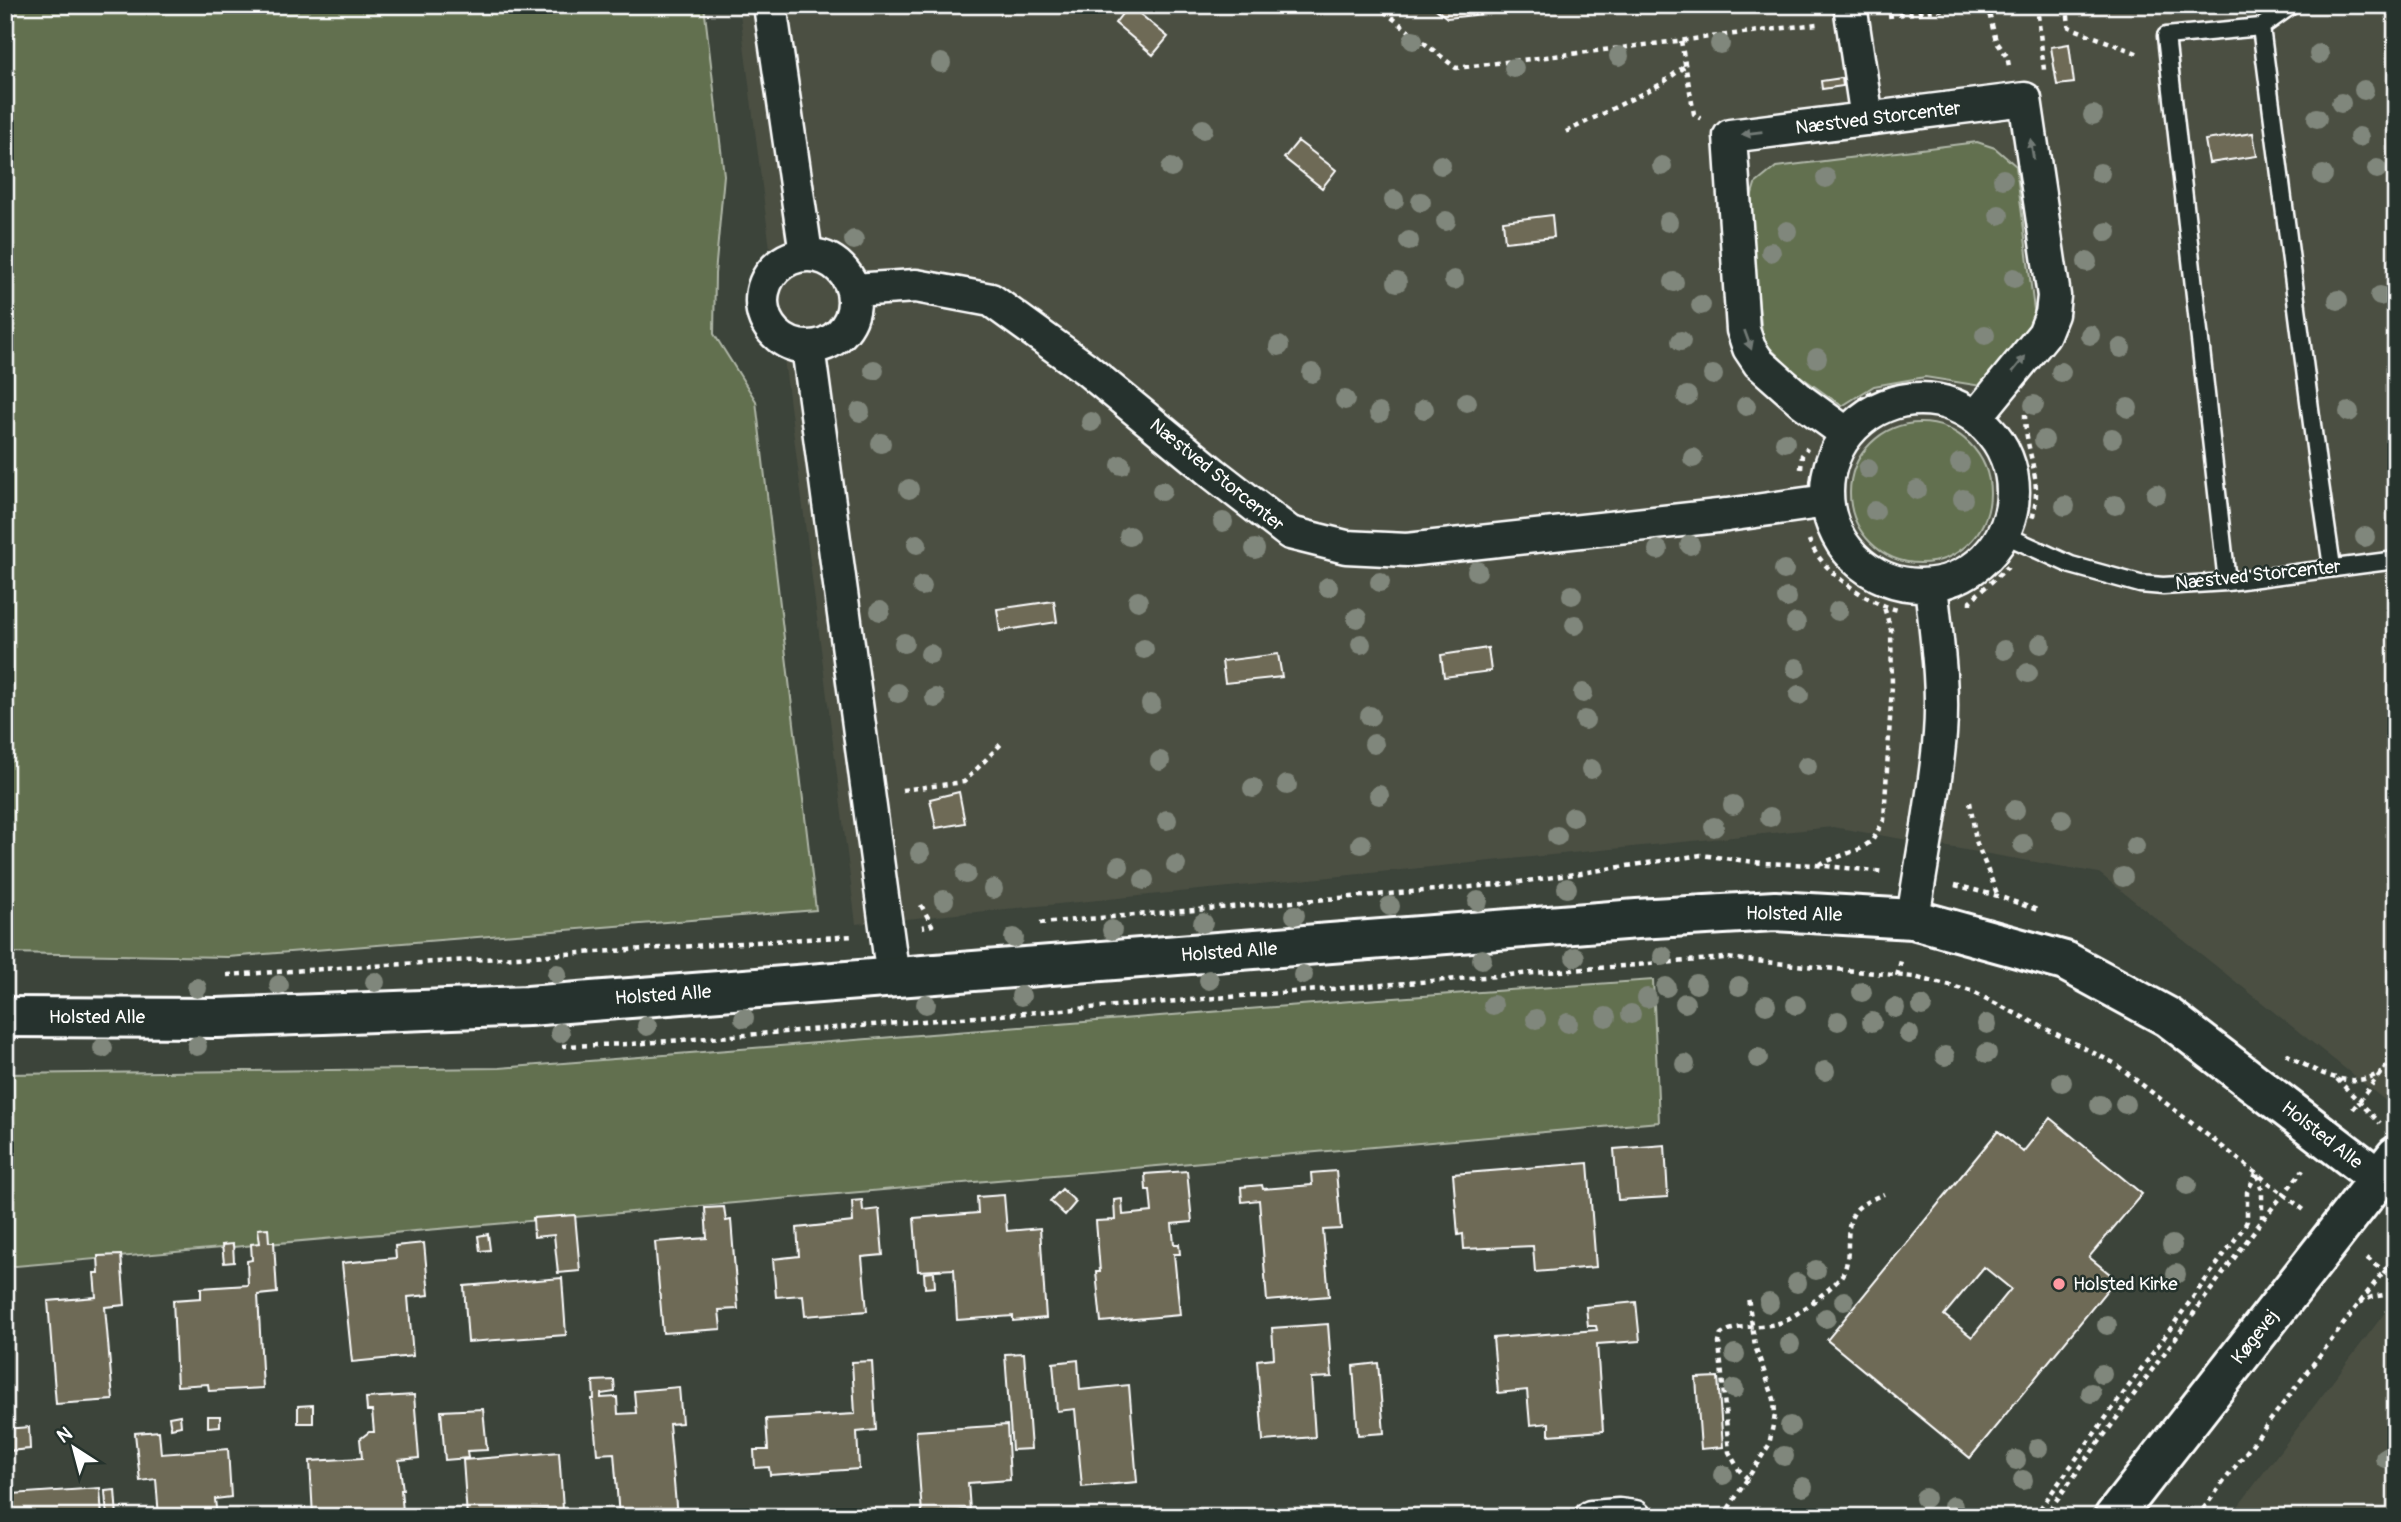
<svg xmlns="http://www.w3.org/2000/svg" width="2401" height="1522" viewBox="0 0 2401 1522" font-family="Pangolin,sans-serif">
	<rect width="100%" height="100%" fill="#3c443a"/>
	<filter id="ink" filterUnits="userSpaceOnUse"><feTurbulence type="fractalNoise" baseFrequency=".0143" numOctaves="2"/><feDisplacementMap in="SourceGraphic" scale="14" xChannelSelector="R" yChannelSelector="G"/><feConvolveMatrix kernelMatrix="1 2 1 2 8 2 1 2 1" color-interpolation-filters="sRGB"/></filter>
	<g filter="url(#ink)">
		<path fill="#4b4f43" d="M739,5H2396V1109L2099,873L1833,827L856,924Z
			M2396,1298V1517H2230Z"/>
		<path fill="#626f50" stroke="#b0b7a8" stroke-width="2" d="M5,5H704L724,175L715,274L714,334L756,401L816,910L228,957L5,953Z
			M1977,142L1995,148L2016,166L2035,318L2013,349L1981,386L1925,377L1874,386L1842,406L1793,371L1763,341L1748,207L1755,184L1776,167Z
			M1850 493a70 70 0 1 1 140 0a70 70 0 1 1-140 0Z
			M1653,980L1659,1122L5,1267V1074L499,1068L1351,1001Z"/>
		<path fill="#6e6a57" stroke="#fff" stroke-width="2" fill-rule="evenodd" d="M1129,5L1168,37L1153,55L1115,23Z
			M1431,5H1570L1447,18Z
			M2069,44L2074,83L2057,85L2051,47Z
			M1842,78L1843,86L1822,89L1821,81Z
			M2253,133L2257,156L2209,163L2205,140Z
			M1298,141L1336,170L1322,188L1284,158Z
			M1552,215L1554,237L1505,242L1503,221Z
			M1054,601L1057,622L1000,631L997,609Z
			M1488,648L1491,671L1444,677L1441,655Z
			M1278,654L1282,677L1225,683L1222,661Z
			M959,792L965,823L936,828L930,799Z
			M2050,1118L2142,1194L2089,1257L2116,1279L1970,1458L1827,1340L1998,1131L2023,1152ZM1984,1267L2011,1289L1972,1337L1944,1315Z
			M1665,1145L1668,1197L1618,1200L1614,1149Z
			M1588,1163L1596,1267L1535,1272L1533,1246L1464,1249L1463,1234L1458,1235L1453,1174Z
			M1187,1171L1192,1222L1172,1224L1174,1244H1179L1180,1254H1174L1180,1315L1101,1322L1096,1272H1100L1096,1221L1115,1220L1114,1200L1122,1199L1123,1215L1152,1212L1150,1190H1146L1145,1174Z
			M1336,1171L1341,1229L1323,1230L1329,1296L1267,1301L1259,1200L1242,1202L1241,1187L1262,1185L1263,1189L1312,1185L1311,1173Z
			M1062,1189L1076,1202L1065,1215L1050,1201Z
			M1004,1195L1007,1231L1040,1228L1046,1318L1013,1321V1316L957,1320L954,1269L918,1271L914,1218L978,1213L977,1197Z
			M862,1200L863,1211L879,1209L883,1255L862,1257L867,1311L805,1316L803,1295L776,1297L773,1259L799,1256L797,1228L853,1222L852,1201Z
			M724,1207L726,1221L731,1220L738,1309L719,1310L721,1329L663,1333L655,1242L707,1238L705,1208Z
			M575,1215L580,1271L558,1273L554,1235L534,1237L533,1218Z
			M268,1228L269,1242H274L277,1293L258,1295L263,1388L209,1391L208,1384L177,1386L173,1300L201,1298V1288L248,1285L247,1261L252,1260L251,1244L260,1243L258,1229Z
			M488,1234L490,1250L480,1251L478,1236Z
			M424,1243L429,1295L408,1297L413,1356L352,1362L342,1263L396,1258L395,1246Z
			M233,1244L234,1262L224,1263L222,1245Z
			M121,1255L125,1305L105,1307L113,1400L56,1404L48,1301L96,1297L94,1273H99L98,1256Z
			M934,1272L935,1287L925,1288L924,1273Z
			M562,1278L566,1335L468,1342L464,1286Z
			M1636,1302L1640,1341L1597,1344L1603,1431L1549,1435V1423L1530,1425L1527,1390L1498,1393L1493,1338L1597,1330L1596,1326H1588L1586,1307Z
			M1328,1324L1332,1377L1311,1378L1315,1437L1263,1441L1257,1360L1274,1358L1272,1328Z
			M1024,1353L1031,1449L1012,1450L1005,1354Z
			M1078,1360L1080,1390L1129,1385L1137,1482L1082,1487L1075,1409L1057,1411L1053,1363Z
			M872,1361L876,1430L857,1432L859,1469L770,1475L769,1467L755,1468L754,1450H768L766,1419L855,1414L852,1362Z
			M1378,1363L1384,1433L1358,1435L1353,1366Z
			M1718,1377L1723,1447L1701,1449L1696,1378Z
			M614,1380L615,1392L601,1394V1398L617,1397L618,1414L636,1413L634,1391L679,1387L682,1423L669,1424L677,1517H619L614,1453L597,1454L592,1399H594L593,1381Z
			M414,1395L419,1458L399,1460L403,1490H401L403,1511L361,1514V1517H313L310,1461L362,1458L360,1439L369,1432H374L372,1411H367L366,1398Z
			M313,1405V1423H298V1406Z
			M483,1409L487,1450L467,1451L468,1458L445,1460L441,1411Z
			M180,1415L181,1426L171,1428L169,1417Z
			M208,1416H220V1426L208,1427Z
			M1007,1425L1010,1480L968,1483L970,1510L922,1514L916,1431Z
			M29,1427L30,1449L8,1451L12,1494L100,1488L102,1517H7L5,1429Z
			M159,1431L161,1454L228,1449L231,1497L215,1499L217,1517H159L156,1479L140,1481L135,1433Z
			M559,1452L563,1509L467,1517L463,1460Z
			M115,1490L117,1517H107L105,1491Z"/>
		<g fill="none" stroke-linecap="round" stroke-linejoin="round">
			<g stroke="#fff" stroke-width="21">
				<path id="lane" d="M2261,27L2317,463L2332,567
					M2003,534L2071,565L2140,584L2163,586L2227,582L2396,560
					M2227,582L2166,36L2261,27L2292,5"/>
			</g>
			<g stroke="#fff" stroke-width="37">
				<path id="street" d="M770,5L806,254
					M1850,5L1867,119
					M762 301a46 46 0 1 1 92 0a46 46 0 1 1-92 0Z
					M853,290L916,286L991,300L1085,368L1214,474L1290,533L1346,547L1407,550L1727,515L1827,501
					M808,347L893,978
					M1827 492a93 93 0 1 1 186 0a93 93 0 1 1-186 0Z
					M1847,434L1803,402L1759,363L1749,348L1743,330L1730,136L2025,99L2054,296L2052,314L2044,334L1976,417
					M1913,919C1922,857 1935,796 1940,734C1944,685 1936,634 1931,585
					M1591,1517L1619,1515L1635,1517"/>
			</g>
			<g stroke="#fff" stroke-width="44">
				<path id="secondary" d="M5,1017L217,1018L528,1006L1637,919L1775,911L1913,919L2065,961L2168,1017L2378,1178
					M2114,1517L2396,1156"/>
			</g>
			<path stroke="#fff" stroke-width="4.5" stroke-dasharray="5 5" stroke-linecap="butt" d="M1376,5L1456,68L1817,24
				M1987,5L1996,41L2007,56L2009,66
				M2037,5L2044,70
				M2067,5L2069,27L2139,54
				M1888,16L1980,5
				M1681,41L1694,114L1701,119
				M1566,132L1661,84L1685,66
				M1859,400L1873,391L1921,384L1955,387
				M2025,414C2025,453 2044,479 2032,519
				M1801,469L1802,455L1807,448
				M1809,540C1820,570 1867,603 1898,610
				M1970,604V601L2008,567
				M902,790L964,782L1002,743
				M1970,802L1976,841L1998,896
				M1819,864L1860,849L1872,841L1884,820L1892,685L1891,630L1884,607
				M1955,885L1998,896L2040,911
				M921,905L932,925L922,927
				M1040,923L1507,884L1701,855L1762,863L1816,865L1885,872
				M227,975L854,936
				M1897,976L1902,957
				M562,1046L631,1044L1725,958L1914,977L1971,991L2114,1063L2304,1210
				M2286,1054C2314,1071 2350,1092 2381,1072
				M2337,1079L2380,1123
				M2353,1109L2396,1053
				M2257,1175L2262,1190V1218
				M2367,1258L2396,1280
				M2359,1303L2372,1297L2396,1293
				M1748,1479L1739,1470L1729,1452L1719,1343L1721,1334C1737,1323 1761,1329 1779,1323C1793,1319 1831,1289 1840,1278C1855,1260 1841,1228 1856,1210C1862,1203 1875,1198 1884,1194
				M1723,1517L1769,1445L1775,1415L1774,1399L1755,1346L1748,1297
				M2034,1517L2244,1227L2247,1221V1192L2256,1174
				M2044,1517L2257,1227L2303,1170
				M2197,1517L2396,1255"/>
			<use href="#lane" stroke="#26332d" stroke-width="16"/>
			<use href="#street" stroke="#26332d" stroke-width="32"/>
			<use href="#secondary" stroke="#26332d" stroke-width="38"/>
		</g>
		<g fill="#80877b">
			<circle cx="1413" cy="40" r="10"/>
			<circle cx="1720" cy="44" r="10"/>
			<circle cx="2319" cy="54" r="10"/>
			<circle cx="1619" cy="56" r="10"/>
			<circle cx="941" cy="63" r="10"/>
			<circle cx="1514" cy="68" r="10"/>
			<circle cx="2364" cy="90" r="10"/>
			<circle cx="2341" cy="103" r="10"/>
			<circle cx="2093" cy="115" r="10"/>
			<circle cx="2317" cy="118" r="10"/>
			<circle cx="1203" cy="129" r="10"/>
			<circle cx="2359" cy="137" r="10"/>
			<circle cx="1441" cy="165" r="10"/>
			<circle cx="1662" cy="166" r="10"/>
			<circle cx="1171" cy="168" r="10"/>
			<circle cx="2377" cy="169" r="10"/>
			<circle cx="2100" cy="173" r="10"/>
			<circle cx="2323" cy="175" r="10"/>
			<circle cx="1826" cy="178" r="10"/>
			<circle cx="2003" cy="179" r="10"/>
			<circle cx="1394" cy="200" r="10"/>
			<circle cx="1421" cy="202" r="10"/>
			<circle cx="1999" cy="215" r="10"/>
			<circle cx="1446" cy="221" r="10"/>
			<circle cx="1668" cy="222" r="10"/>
			<circle cx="1787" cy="231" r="10"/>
			<circle cx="2107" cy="232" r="10"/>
			<circle cx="854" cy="240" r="10"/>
			<circle cx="1409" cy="241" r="10"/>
			<circle cx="1771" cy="252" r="10"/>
			<circle cx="2087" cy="262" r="10"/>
			<circle cx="2014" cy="278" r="10"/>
			<circle cx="1454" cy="280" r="10"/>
			<circle cx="1397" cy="282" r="10"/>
			<circle cx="1674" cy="282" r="10"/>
			<circle cx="2380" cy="296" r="10"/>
			<circle cx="2338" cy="300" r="10"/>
			<circle cx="1701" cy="305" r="10"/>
			<circle cx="1985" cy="335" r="10"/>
			<circle cx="2090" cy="335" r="10"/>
			<circle cx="1681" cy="341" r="10"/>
			<circle cx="1279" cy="346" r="10"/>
			<circle cx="2121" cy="348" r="10"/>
			<circle cx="1817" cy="358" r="10"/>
			<circle cx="874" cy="370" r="10"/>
			<circle cx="2061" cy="372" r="10"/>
			<circle cx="1312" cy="373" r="10"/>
			<circle cx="1713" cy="375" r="10"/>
			<circle cx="1687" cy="396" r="10"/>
			<circle cx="1345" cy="400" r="10"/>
			<circle cx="1467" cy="402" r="10"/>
			<circle cx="2034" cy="405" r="10"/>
			<circle cx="1746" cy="406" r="10"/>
			<circle cx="2128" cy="408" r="10"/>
			<circle cx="1424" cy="409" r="10"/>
			<circle cx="860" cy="412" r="10"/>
			<circle cx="2349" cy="412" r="10"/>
			<circle cx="1379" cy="413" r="10"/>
			<circle cx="1091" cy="422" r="10"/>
			<circle cx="2112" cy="438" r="10"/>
			<circle cx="2044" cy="440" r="10"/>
			<circle cx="1785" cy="442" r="10"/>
			<circle cx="881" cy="443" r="10"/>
			<circle cx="1693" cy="458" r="10"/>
			<circle cx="1960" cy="463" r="10"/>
			<circle cx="1121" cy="465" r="10"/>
			<circle cx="1868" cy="469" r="10"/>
			<circle cx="909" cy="489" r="10"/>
			<circle cx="1917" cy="490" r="10"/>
			<circle cx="1162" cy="491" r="10"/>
			<circle cx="2156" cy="494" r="10"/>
			<circle cx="1963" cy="499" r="10"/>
			<circle cx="2115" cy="505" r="10"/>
			<circle cx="2065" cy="506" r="10"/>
			<circle cx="1875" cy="511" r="10"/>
			<circle cx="1223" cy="522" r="10"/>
			<circle cx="1129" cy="536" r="10"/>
			<circle cx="2365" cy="537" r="10"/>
			<circle cx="917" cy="544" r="10"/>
			<circle cx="1690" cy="545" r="10"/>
			<circle cx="1255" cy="549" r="10"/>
			<circle cx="1658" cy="550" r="10"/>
			<circle cx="1784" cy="570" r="10"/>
			<circle cx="1477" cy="571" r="10"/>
			<circle cx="1380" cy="582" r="10"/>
			<circle cx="922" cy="586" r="10"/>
			<circle cx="1328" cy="587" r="10"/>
			<circle cx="1572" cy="595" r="10"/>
			<circle cx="1787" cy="598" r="10"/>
			<circle cx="1138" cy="601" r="10"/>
			<circle cx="880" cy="611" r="10"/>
			<circle cx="1838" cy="611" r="10"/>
			<circle cx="1357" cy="618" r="10"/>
			<circle cx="1796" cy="623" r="10"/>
			<circle cx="1575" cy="625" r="10"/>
			<circle cx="904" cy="643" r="10"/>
			<circle cx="1361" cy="644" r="10"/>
			<circle cx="2041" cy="644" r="10"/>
			<circle cx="1144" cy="649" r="10"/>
			<circle cx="2004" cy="650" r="10"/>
			<circle cx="930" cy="654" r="10"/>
			<circle cx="1796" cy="668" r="10"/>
			<circle cx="2028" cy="673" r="10"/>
			<circle cx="898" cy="693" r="10"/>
			<circle cx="1583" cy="693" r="10"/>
			<circle cx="1799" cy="695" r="10"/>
			<circle cx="935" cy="698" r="10"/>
			<circle cx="1151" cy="704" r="10"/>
			<circle cx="1370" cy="716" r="10"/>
			<circle cx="1585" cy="720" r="10"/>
			<circle cx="1374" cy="744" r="10"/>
			<circle cx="1160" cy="761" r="10"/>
			<circle cx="1807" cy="766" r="10"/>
			<circle cx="1591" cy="769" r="10"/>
			<circle cx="1287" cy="785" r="10"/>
			<circle cx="1253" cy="788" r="10"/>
			<circle cx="1379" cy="795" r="10"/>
			<circle cx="1733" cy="805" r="10"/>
			<circle cx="2015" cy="810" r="10"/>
			<circle cx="1573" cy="817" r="10"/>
			<circle cx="1770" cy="817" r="10"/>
			<circle cx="2062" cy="819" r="10"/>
			<circle cx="1167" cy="820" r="10"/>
			<circle cx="1714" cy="827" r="10"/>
			<circle cx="1557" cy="836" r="10"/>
			<circle cx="1361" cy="844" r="10"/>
			<circle cx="2023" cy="844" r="10"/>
			<circle cx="2135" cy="846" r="10"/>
			<circle cx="920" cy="853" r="10"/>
			<circle cx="1176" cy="865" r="10"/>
			<circle cx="1119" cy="866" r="10"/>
			<circle cx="966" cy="874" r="10"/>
			<circle cx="2123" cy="877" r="10"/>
			<circle cx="1144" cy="880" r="10"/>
			<circle cx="1567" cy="888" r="10"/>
			<circle cx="993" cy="889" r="10"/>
			<circle cx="944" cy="900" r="10"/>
			<circle cx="1478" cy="901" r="10"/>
			<circle cx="1390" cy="906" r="10"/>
			<circle cx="1295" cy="915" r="10"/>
			<circle cx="1203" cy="923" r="10"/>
			<circle cx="1112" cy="930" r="10"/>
			<circle cx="1014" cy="938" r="10"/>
			<circle cx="1663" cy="956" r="10"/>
			<circle cx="1575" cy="957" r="10"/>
			<circle cx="1482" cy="959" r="10"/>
			<circle cx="557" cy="974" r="10"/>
			<circle cx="1303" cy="975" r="10"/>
			<circle cx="1209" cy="980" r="10"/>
			<circle cx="375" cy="982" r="10"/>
			<circle cx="1696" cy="984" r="10"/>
			<circle cx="279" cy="985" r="10"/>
			<circle cx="1739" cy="986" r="10"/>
			<circle cx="1666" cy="987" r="10"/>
			<circle cx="197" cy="988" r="10"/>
			<circle cx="1862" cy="992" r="10"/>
			<circle cx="1021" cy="996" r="10"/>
			<circle cx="1647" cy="998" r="10"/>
			<circle cx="1685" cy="1003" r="10"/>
			<circle cx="926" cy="1004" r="10"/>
			<circle cx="1493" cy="1005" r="10"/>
			<circle cx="1766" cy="1005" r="10"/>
			<circle cx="1796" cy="1005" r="10"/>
			<circle cx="1922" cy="1006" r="10"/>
			<circle cx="1895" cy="1008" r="10"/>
			<circle cx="1631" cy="1014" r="10"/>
			<circle cx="1606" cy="1017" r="10"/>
			<circle cx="744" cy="1018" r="10"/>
			<circle cx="1536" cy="1019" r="10"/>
			<circle cx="1838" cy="1021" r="10"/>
			<circle cx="1872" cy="1022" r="10"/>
			<circle cx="1568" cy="1023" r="10"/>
			<circle cx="1987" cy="1024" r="10"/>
			<circle cx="647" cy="1026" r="10"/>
			<circle cx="560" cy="1033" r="10"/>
			<circle cx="1909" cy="1034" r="10"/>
			<circle cx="197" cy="1046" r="10"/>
			<circle cx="103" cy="1048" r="10"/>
			<circle cx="1987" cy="1053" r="10"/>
			<circle cx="1945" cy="1056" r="10"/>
			<circle cx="1758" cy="1058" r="10"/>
			<circle cx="1685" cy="1064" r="10"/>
			<circle cx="1825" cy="1071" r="10"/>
			<circle cx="2062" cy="1082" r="10"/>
			<circle cx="2125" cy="1104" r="10"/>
			<circle cx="2100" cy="1105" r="10"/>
			<circle cx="2187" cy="1185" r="10"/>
			<circle cx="2172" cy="1245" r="10"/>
			<circle cx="1816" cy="1270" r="10"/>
			<circle cx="2176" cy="1274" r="10"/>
			<circle cx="1797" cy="1283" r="10"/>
			<circle cx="1844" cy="1301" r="10"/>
			<circle cx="1769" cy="1303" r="10"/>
			<circle cx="1826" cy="1318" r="10"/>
			<circle cx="2107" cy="1325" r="10"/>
			<circle cx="1790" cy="1344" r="10"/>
			<circle cx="1735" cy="1354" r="10"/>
			<circle cx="2102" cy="1374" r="10"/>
			<circle cx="1734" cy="1389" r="10"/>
			<circle cx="2091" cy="1393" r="10"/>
			<circle cx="1790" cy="1426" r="10"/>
			<circle cx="2038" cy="1448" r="10"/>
			<circle cx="1784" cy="1456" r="10"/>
			<circle cx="2385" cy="1458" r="10"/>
			<circle cx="2016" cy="1460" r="10"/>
			<circle cx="1723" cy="1475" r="10"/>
			<circle cx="2023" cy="1480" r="10"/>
			<circle cx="1803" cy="1487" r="10"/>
			<circle cx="1925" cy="1498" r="10"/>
			<circle cx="1953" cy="1506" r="10"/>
		</g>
		<defs><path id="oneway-solid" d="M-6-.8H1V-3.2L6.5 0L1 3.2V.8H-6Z" transform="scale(1.75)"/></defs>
		<g fill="#727a76">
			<use href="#oneway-solid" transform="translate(1752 133) rotate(173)"/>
			<use href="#oneway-solid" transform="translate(2032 149) rotate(-99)"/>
			<use href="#oneway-solid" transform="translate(1748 340) rotate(70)"/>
			<use href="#oneway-solid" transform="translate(2019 364) rotate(-51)"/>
		</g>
	</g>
	<circle fill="#ff9aa2" stroke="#26332d" stroke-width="2.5" cx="2059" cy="1284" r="7"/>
	<g text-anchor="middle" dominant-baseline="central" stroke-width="5" stroke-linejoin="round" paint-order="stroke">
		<g font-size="19" fill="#fff" stroke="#26332d">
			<text transform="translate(1878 118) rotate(-7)">Næstved Storcenter</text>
			<text transform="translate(1217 475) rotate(39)">Næstved Storcenter</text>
			<text transform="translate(2258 575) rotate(-6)">Næstved Storcenter</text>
			<text transform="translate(1794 914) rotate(1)">Holsted Alle</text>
			<text transform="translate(1229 952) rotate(-4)">Holsted Alle</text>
			<text transform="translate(663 995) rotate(-4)">Holsted Alle</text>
			<text x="97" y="1017">Holsted Alle</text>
			<text transform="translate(2322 1135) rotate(38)">Holsted Alle</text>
			<text transform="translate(2255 1337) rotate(-52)">Køgevej</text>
		</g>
		<g font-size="19" fill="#fff" stroke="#26332d" text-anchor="start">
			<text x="2073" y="1284">Holsted Kirke</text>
		</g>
	</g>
	<rect width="2401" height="1522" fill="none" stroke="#26332d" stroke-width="28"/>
	<rect x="14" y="14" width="2373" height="1494" fill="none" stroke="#fff" stroke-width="2.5" filter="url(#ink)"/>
	<g transform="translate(74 1448) rotate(324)" stroke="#26332d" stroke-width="5" paint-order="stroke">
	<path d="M0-5L12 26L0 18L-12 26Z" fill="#ffffff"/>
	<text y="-10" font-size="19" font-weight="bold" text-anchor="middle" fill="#ffffff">N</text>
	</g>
</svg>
